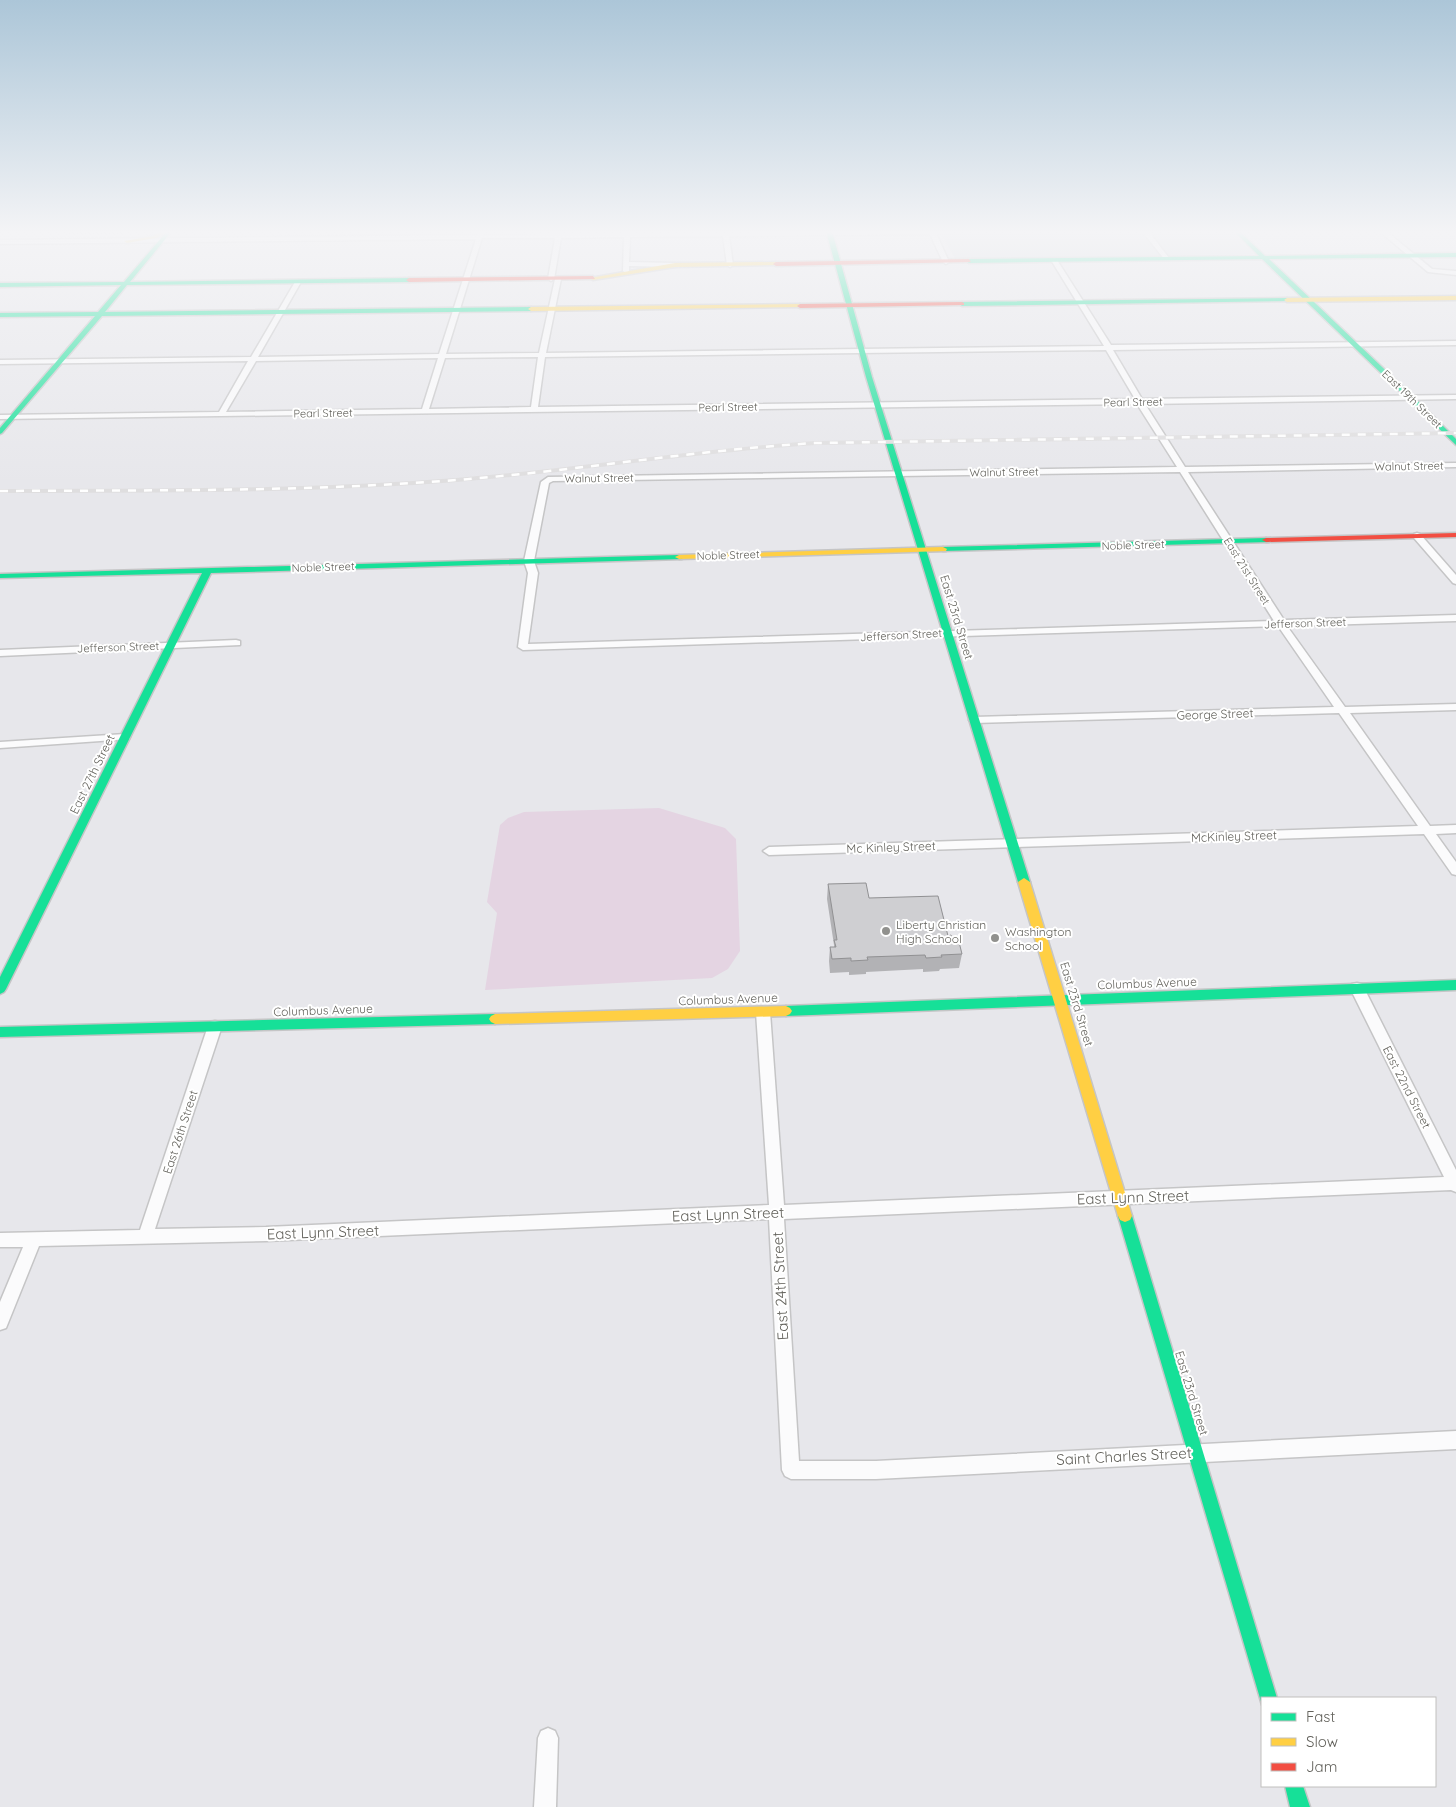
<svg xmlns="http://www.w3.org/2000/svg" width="1456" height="1807" viewBox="0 0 1456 1807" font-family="Quicksand,sans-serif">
	<rect width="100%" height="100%" fill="#e7e7eb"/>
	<path fill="#d5dbe0" d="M940,231H1231L1254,254L955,259Z"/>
	<path fill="#e4d4e2" d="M659,808L725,828L736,839L740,951L728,969L712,978L485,990L497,913L487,902L500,825L508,818L524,812Z"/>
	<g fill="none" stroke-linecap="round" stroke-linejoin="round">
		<g stroke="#c5c5c6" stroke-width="3">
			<path id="street" d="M478,231H484L483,235L556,234V231H562L561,234L624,233V231H630V233L1007,231L936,233L949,262L946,264L943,262L930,234L729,236L733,265L730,267L727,265L723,236L630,237L629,262L675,263L678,265L675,267L629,266V271L626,273L623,271L624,237L561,238L554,279L551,281L548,279L555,238H482L446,354L539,353L555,279L558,277L561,279L546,353L1104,346L1051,260L1054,258L1057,260L1111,345L1456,341V345L1113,350L1142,399L1456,395V399L1145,404L1185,467L1456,463V467L1188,472L1284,620L1456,615V621L1287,626L1345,707L1456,704V710L1350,713L1430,826L1456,825V833L1436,834L1456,862V875L1452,874L1424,834L769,855L763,851L769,847L1418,826L1339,713L974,723L969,720L974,717L1334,707L1278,626L523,650L518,647L528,573L524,561L541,482L548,477L1177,467L1137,404L0,419V415L219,412L248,361L0,364V360L251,357L295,282L298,280L301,282L258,357L439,354L476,239L0,244V240L477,235ZM1106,350L1135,399L538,407L545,357ZM538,357L531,407L429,409L445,358ZM438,358L422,409L226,412L256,361ZM1180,472L1274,621L528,644L538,573L534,561L549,483L553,481Z
				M1142,231H1148L1169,258V260H1165Z
				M1379,231H1386L1432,269L1456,271V275L1428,272Z
				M1417,533L1420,534L1456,575V584L1453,583L1414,538V534Z
				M236,640L240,641V645L0,656V650Z
				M125,734L129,735L130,737L129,739L0,748V742Z
				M1357,983L1362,984L1364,988L1456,1170V1192L1451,1190L784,1219L799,1461H876L1456,1431V1449L876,1479H791L785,1476L782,1470L769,1219L266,1241L39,1246L6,1328L0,1330V1302L23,1247H0V1233L140,1230L208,1026L210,1022L215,1021L220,1022L222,1026L155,1229L266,1227L769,1205L756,1012L758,1008L763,1007L768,1008L770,1012L784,1205L1444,1177L1350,988L1352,984Z
				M548,1728L555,1731L558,1738L556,1807H534L538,1738L541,1731Z"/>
		</g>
		<g stroke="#c5c5c6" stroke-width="3">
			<path id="fast" d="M167,231H172L130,282L409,278L412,280L409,282L127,285L105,312L531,307L534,309L531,311L102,316L2,433L0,434V428L95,316L0,317V313L98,312L121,285L0,287V283L124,282Z
				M826,231H832L872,377L1030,882L1028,885H1020L1018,882L866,377Z
				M1234,231H1239L1265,256L1456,253V257L1269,259L1426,409L1456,439V445L1262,259L969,263L966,261L969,259L1259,256Z
				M1287,298L1289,299V301L962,306L959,304L962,302Z
				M1266,538L1270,540L1269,542L943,551L939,549L943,547Z
				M679,555L683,557L682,559L211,573L6,989L4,992L0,994V977L202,573L0,578V574Z
				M1456,980V990L786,1016L782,1014L780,1011L782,1008L786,1006Z
				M495,1014L499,1016L501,1019L499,1022L495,1024L0,1037V1027Z
				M1125,1210L1130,1212L1132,1216L1277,1698H1262V1705L1118,1216L1120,1212Z
				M1285,1786H1303L1310,1807H1290Z"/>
		</g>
		<g stroke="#c5c5c6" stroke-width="3">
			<path id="slow" d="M162,231H169L156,238L127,243L124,241L153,236Z
				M776,262L778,265L675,267L593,280L590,278L675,263Z
				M1456,296V300L1287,302L1284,300L1287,298Z
				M800,304L803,306L802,307L531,311L528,309L531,307Z
				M943,547L947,549L946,551L679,559L675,557L679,555Z
				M1024,878L1030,882L1132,1216L1130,1220L1125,1222L1120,1220L1118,1216L1018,882Z
				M786,1006L790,1008L792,1011L790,1014L786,1016L495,1024L491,1022L489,1019L491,1016L495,1014Z"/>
		</g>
		<g stroke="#c5c5c6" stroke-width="3">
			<path id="jam" d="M969,259L971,262L776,266L773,264L776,262Z
				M593,276L595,279L409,282L406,280L409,278Z
				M962,302L964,303V305L800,308L797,306L800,304Z
				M1456,533V537L1266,542L1262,540L1266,538Z"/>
		</g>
		<use href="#street" fill="#fbfbfc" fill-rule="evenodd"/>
		<use href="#fast" fill="#16e098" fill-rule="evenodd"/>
		<use href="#slow" fill="#ffcf43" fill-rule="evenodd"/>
		<use href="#jam" fill="#f24e42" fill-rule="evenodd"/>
		<g stroke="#dfdedf" stroke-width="4">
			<path id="rail" d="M0,491C152,490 304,492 456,480C576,471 695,450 816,443L1456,433"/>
		</g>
		<use href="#rail" stroke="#fff" stroke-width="2.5" stroke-dasharray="8" stroke-linecap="butt"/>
	</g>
	<path fill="#b2b2b5" d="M60,231H126L124,234H67L66,232H60Z
		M828,884L869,898L948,936L962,954L959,968L940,969L939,971L923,972V969L866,972V974L849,975V972L830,973L829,961L830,947H834V945L827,899Z"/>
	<path fill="#cfcfd2" stroke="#919193" d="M866,883L869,898L938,896L948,936L951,935L953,942H959L962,954L941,955L942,957L926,958L925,955L867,957L868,960L851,961V958L832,959L830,947H836L834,940H837L828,884Z"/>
	<linearGradient id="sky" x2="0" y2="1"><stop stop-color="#acc6d8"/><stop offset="0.48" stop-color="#f4f4f6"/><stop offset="1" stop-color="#f4f4f6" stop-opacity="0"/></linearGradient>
	<rect width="1456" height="484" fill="url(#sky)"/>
	<g fill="#91918e" stroke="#fff" stroke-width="2">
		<circle cx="886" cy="931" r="5"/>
		<circle cx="995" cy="938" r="5"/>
	</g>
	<g text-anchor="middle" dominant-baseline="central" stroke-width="4" stroke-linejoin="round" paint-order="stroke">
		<g font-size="11" fill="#63625c" stroke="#fff">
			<text transform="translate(1412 399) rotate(44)">East 19th Street</text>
			<text transform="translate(1133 402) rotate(-1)">Pearl Street</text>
			<text transform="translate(728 407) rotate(-1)">Pearl Street</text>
			<text transform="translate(323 413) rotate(-1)">Pearl Street</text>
			<text transform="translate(1409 466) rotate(-1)">Walnut Street</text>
			<text transform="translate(1004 472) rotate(-1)">Walnut Street</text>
			<text transform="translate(599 478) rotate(-1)">Walnut Street</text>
			<text transform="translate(1133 545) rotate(-2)">Noble Street</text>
			<text transform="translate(728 555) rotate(-2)">Noble Street</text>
			<text transform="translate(323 567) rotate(-2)">Noble Street</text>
			<text transform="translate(1247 571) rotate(58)">East 21st Street</text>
			<text transform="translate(1305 623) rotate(-2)">Jefferson Street</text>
			<text transform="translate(901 635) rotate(-3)">Jefferson Street</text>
			<text transform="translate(118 647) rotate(-2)">Jefferson Street</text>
		</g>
		<g font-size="12" fill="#63625c" stroke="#fff">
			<text transform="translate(957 617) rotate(73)">East 23rd Street</text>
			<text transform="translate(1215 714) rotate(-2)">George Street</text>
			<text transform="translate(92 774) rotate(-64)">East 27th Street</text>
			<text transform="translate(1234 836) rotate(-2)">McKinley Street</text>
			<text transform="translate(891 847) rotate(-2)">Mc Kinley Street</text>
			<text transform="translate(1147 983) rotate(-2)">Columbus Avenue</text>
			<text transform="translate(728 999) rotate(-2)">Columbus Avenue</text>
			<text transform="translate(1077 1004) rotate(73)">East 23rd Street</text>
			<text transform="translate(323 1010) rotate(-2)">Columbus Avenue</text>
			<text transform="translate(1407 1087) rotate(63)">East 22nd Street</text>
			<text transform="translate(180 1132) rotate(-72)">East 26th Street</text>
			<text transform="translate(1192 1393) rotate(73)">East 23rd Street</text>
		</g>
		<g font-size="12" fill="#63625c" stroke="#fff" text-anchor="start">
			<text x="896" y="924">Liberty Christian<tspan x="896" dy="14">High School</tspan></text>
			<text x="1005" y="931">Washington<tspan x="1005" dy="14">School</tspan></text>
		</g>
		<g font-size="15" fill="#63625c" stroke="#fff">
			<text transform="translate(1133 1197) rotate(-2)">East Lynn Street</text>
			<text transform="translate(728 1214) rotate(-2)">East Lynn Street</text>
			<text transform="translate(323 1232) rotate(-2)">East Lynn Street</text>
			<text transform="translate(780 1286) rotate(-93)">East 24th Street</text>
			<text transform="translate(1124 1456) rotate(-3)">Saint Charles Street</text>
		</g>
	</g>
	<rect x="1261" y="1697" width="175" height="90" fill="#ffffff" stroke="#c1c0be"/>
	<rect x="1271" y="1713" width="25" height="8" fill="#16e098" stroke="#c1c0be"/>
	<text x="1306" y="1722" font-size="15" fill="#63625c">Fast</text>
	<rect x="1271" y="1738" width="25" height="8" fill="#ffcf43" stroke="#c1c0be"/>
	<text x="1306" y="1747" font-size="15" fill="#63625c">Slow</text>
	<rect x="1271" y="1763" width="25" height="8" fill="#f24e42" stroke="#c1c0be"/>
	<text x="1306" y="1772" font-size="15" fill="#63625c">Jam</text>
</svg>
